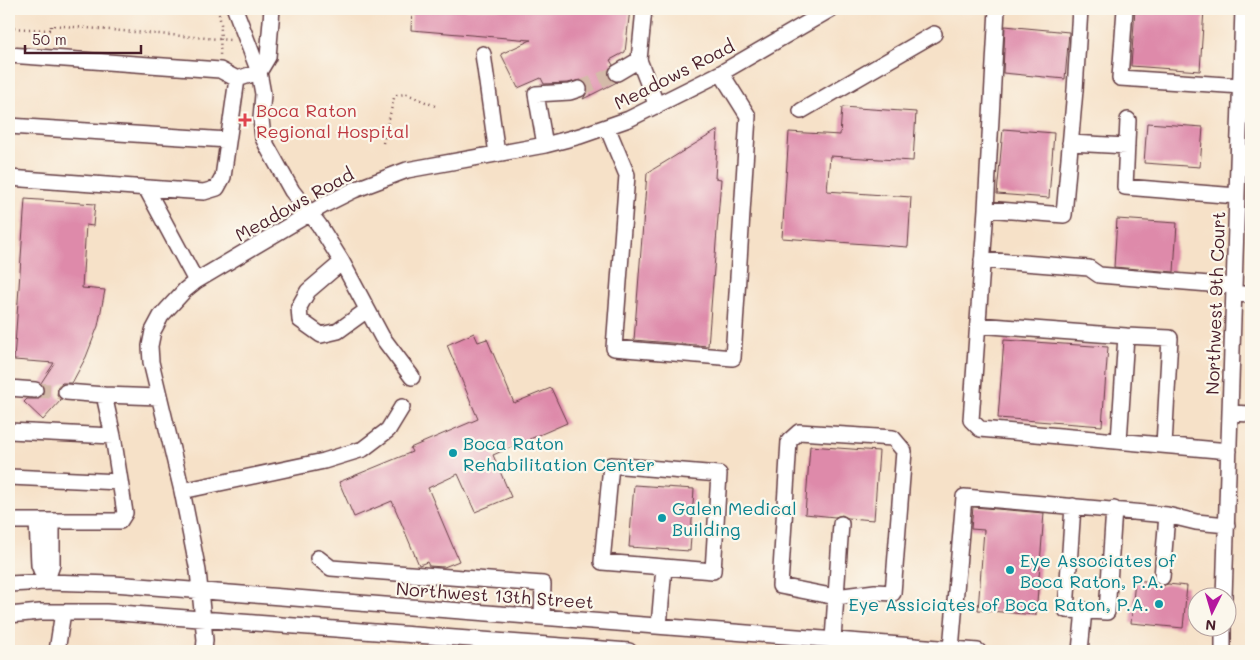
<svg xmlns="http://www.w3.org/2000/svg" width="1260" height="660" viewBox="0 0 1260 660" font-family="Mali,sans-serif">
	<rect width="100%" height="100%" fill="#fbf7ec"/>
	<filter id="ink" filterUnits="userSpaceOnUse"><feTurbulence type="fractalNoise" baseFrequency=".02" numOctaves="2"/><feDisplacementMap in="SourceGraphic" scale="10" xChannelSelector="R" yChannelSelector="G"/><feConvolveMatrix kernelMatrix="1 2 1 2 8 2 1 2 1" color-interpolation-filters="sRGB"/></filter>
	<filter id="wash" filterUnits="userSpaceOnUse"><feTurbulence type="fractalNoise" baseFrequency=".0096" numOctaves="4" result="noise"/><feDisplacementMap in="SourceGraphic" scale="20" xChannelSelector="R" yChannelSelector="G"/><feGaussianBlur stdDeviation="1.12" result="paint"/><feColorMatrix in="noise" values="0 0 0 0 0 0 0 0 0 0 0 0 0 0 0 0 0 1.4 0 .05"/><feComposite in="paint" operator="in"/></filter>
	<g filter="url(#wash)">
		<rect width="100%" height="100%" fill="#f6e1c8"/>
		<g id="blocks">
			<path fill="#de8aaa" d="M412,9H630L625,52L610,60L613,65L609,69V77L612,81L617,82L583,99L588,91V87L586,82L580,80L568,83L544,84L541,78L518,88L501,54L531,40L411,30Z
				M1135,9H1204L1200,71L1131,66Z
				M1005,26L1069,32L1065,79L1003,73Z
				M842,107L916,112L913,161L830,156L827,191L911,197L908,247L782,238L789,132L840,135Z
				M1147,123L1203,127L1200,167L1144,163Z
				M1003,129L1054,133L1049,198L997,194Z
				M718,130L715,178L721,179L708,346L634,340L647,173Z
				M25,199L95,204L93,226L86,225L82,288L105,290L98,326L86,357L72,383H62L58,387L57,396L61,400L43,420L24,402L27,399H39L42,396L44,390L41,383L54,363L14,360Z
				M1117,219L1177,223L1174,272L1114,267Z
				M474,333L478,342L487,339L514,403L551,388L567,423L493,455L511,497L475,512L458,474L428,488L459,561L444,567L429,566L427,562L419,565L392,501L354,517L339,482L412,452L410,448L478,419L447,345Z
				M1004,340L1108,347L1102,426L998,418Z
				M810,446L879,451L874,520L848,518L842,515L835,517L805,514Z
				M634,485L694,489L690,551L629,547Z
				M973,507L1044,513L1036,615L978,610L984,530L971,529Z
				M1135,580L1155,582L1161,586L1168,584L1187,586L1183,628L1131,623Z"/>
		</g>
	</g>
	<g filter="url(#ink)">
		<use href="#blocks" fill-opacity="0" stroke="#643c43" stroke-width="1"/>
		<g fill="none" stroke-linecap="round" stroke-linejoin="round">
			<path stroke="#d4baa9" stroke-width="15" stroke-dasharray="15 8" stroke-linecap="butt" d="M579,89L617,73
				M35,390L66,392"/>
			<g stroke="#643c43" stroke-width="18">
				<path id="minor" d="M235,9L259,72
					M644,9L639,60L657,106
					M1080,9L1075,90L1064,215L986,209L971,420L980,429L1229,451
					M1125,9L1120,78L1241,86
					M483,54L497,154
					M9,55L220,70L237,79
					M259,72L268,57L272,9
					M617,73L639,60
					M801,111L934,34
					M1128,120L1125,187L1237,196
					M9,126L228,140
					M607,127L627,175L614,348L733,358L748,116L721,73
					M1070,143L1127,146
					M545,145L536,94L570,92L579,89
					M9,178L204,192L217,188L223,177L237,79L259,72L263,94L261,119L263,138L268,148L292,191L319,225L342,262L382,337L412,377
					M146,188L196,281
					M986,209L997,9
					M982,260L1089,268L1099,275L1234,286
					M342,262L308,291L299,307L300,320L321,335L338,331L367,310
					M1234,293L1251,295
					M978,325L1126,336
					M9,388L35,390
					M66,392L104,395
					M1230,413L1251,414
					M9,431L113,436L104,395L159,397
					M799,432L893,438L904,451L893,593L875,592L836,597L780,586L789,441Z
					M1119,441L1126,336L1170,338L1164,445
					M9,477L120,482
					M182,491L324,461L363,449L388,430L402,407
					M1073,506L1066,610L1107,612L1114,509
					M9,521H120L125,513L113,436
					M37,521L39,565L46,582
					M318,558L331,568L543,584L542,617
					M1162,577L1167,515
					M46,582L52,565V521
					M9,584L46,582L114,584L978,651
					M1224,598L1243,9
					M9,615L40,612H106L629,651
					M659,626L664,567L602,562L611,465L719,474L713,571L664,567
					M833,639L841,524
					M951,649L964,497L1167,515L1196,522L1227,525
					M57,651L63,612
					M204,651L205,640L198,571L182,491L151,362L150,346L153,331L161,316L185,290L196,281L324,205L354,190L407,170L545,145L580,136L629,119L721,73L831,9
					M1080,651L1084,610
					M1223,651V628"/>
			</g>
			<path stroke="#643c43" stroke-width="2.5" stroke-dasharray="1 4" stroke-linecap="butt" d="M218,9L221,24L220,57
				M9,28L51,30V25L230,40
				M383,143L394,98L397,95L407,94L435,106"/>
			<use href="#minor" stroke="#fff" stroke-width="15"/>
		</g>
	</g>
	<path fill="#e0444e" stroke="#fbf7ec" stroke-width="2" d="M242.5 112.5h5v5h5v5h-5v5h-5v-5h-5v-5h5z"/>
	<g fill="#0f9aa8" stroke="#fbf7ec" stroke-width="2">
		<circle cx="453" cy="453" r="5"/>
		<circle cx="662" cy="518" r="5"/>
		<circle cx="1010" cy="570" r="5"/>
		<circle cx="1159" cy="604" r="5"/>
	</g>
	<g text-anchor="middle" dominant-baseline="central" stroke-width="4.5" stroke-linejoin="round" paint-order="stroke">
		<g font-size="18" fill="#4a1f2b" stroke="#fbf7ec">
			<text transform="translate(674 74) rotate(-27)">Meadows Road</text>
			<text transform="translate(294 204) rotate(-29)">Meadows Road</text>
			<text transform="translate(1215 303) rotate(-88)">Northwest 9th Court</text>
			<text transform="translate(495 595) rotate(4)">Northwest 13th Street</text>
		</g>
		<g font-size="18" fill="#be3a42" stroke="#fbf7ec" text-anchor="start">
			<text x="256" y="110">Boca Raton<tspan x="256" dy="21">Regional Hospital</tspan></text>
		</g>
		<g font-size="18" fill="#0d838f" stroke="#fbf7ec" text-anchor="start">
			<text x="463" y="443">Boca Raton<tspan x="463" dy="21">Rehabilitation Center</tspan></text>
			<text x="672" y="508">Galen Medical<tspan x="672" dy="21">Building</tspan></text>
			<text x="1020" y="560">Eye Associates of<tspan x="1020" dy="21">Boca Raton, P.A.</tspan></text>
			<text x="1149" y="604" text-anchor="end">Eye Assiciates of Boca Raton, P.A.</text>
		</g>
	</g>
	<rect width="1260" height="660" fill="none" stroke="#fbf7ec" stroke-width="30"/>
	<g transform="translate(1212 612) rotate(185)"><circle r="24" fill="#fbf7ec" stroke="#b4a19f"/>
	<path d="M0-4L9 19L0 12L-9 19Z" fill="#b5179e"/>
	<text y="-8" font-size="14" font-weight="bold" text-anchor="middle" fill="#4a1f2b">N</text>
	</g>
	<path d="M25 45v8h116v-8" fill="none" stroke="#4a1f2b" stroke-width="2.5"/>
	<text x="32" y="45" font-size="15" fill="#4a1f2b" stroke="#fbf7ec" stroke-width="4" paint-order="stroke">50 m</text>
</svg>
